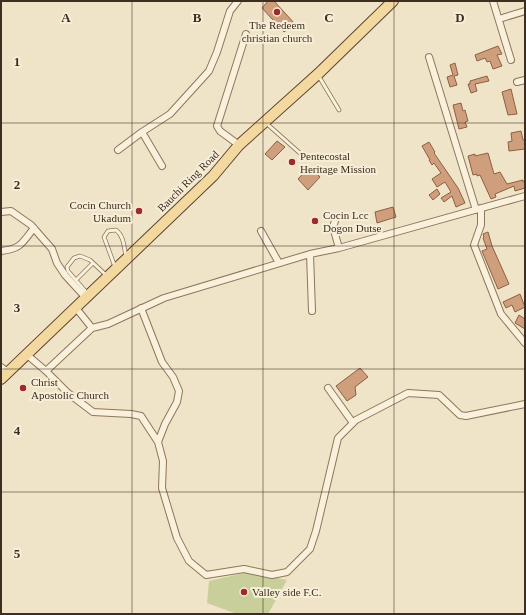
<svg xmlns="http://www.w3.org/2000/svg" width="526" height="615" viewBox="0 0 526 615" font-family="Georgia,serif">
	<rect width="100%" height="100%" fill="#f0e4c8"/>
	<path fill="#c9cf9b" d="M249,572L287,580L268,614H237L207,603L209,581Z"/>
	<path fill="#cf9f7d" stroke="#8d5f41" d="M268,1H274L295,24L284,32L262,8Z
		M498,46L502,54L497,55L502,66L493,69L490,61L487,62L485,58L477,61L475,55Z
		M455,63L458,75L454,76L457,85L450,87L447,77L453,75L450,65Z
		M487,76L489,81L475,84L477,91L471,93L468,84H470V81Z
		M511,89L517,114L508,115L502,92Z
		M461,103L463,111L465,110L468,121L465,122L467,127L459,129L453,105Z
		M521,131L523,140H525V149L509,151L508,142L512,141L511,133Z
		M277,141L285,147L272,160L265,154Z
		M429,142L435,152L434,153L458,188L465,203L456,207L452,196L444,202L441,198L451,192L445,182L437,187L432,179L441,173L434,163L432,165L429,160H430L422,146Z
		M488,153L494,174L500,172L507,184L523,180V182L525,181V188L515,191L514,186L495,194L496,197L491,199L480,175L477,176V174L473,175L468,156L475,154V156Z
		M310,166L320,177L308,190L298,179Z
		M437,189L440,194L433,200L429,195Z
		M393,207L396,217L377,223L375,212Z
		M488,232L492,246L509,284L498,289L482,251L487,249L483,238L484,237L483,234Z
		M520,294L525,307L515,312L512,305L506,308L503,302Z
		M519,315L525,319V329L515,323Z
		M360,368L368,377L355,387L356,395L347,401L336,386Z"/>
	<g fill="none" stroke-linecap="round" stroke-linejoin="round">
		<g stroke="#8d765c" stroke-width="4.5">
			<path id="service" d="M318,75L339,110
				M266,123L302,155
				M115,267L104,237L108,231L116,230C124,236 124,247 126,257
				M76,280L93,263
				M87,293L68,271L67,267L74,258L80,256L90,260L107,276"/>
		</g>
		<g stroke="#8d765c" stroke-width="8">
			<path id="minor" d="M493,1L511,60
				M499,19L525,11
				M429,57L476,210
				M517,82L525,80
				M142,132L162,166
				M239,145L220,131L217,126L246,34
				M118,150L142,132L170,114L209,71L217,52L230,11L238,1
				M481,208V225L474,245L501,314L525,343
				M1,212L11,211L31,225L52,249L57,263L65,275L86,298
				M335,221L333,227L339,248
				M261,231L279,263
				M1,251C21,249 22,243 34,228
				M310,254L312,311
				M76,308L92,328L108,324L164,298L310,254L339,248L525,196
				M141,308L162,362L173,377L179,391L177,402L165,424L158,442
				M26,354L46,371L68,393L93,412L131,414L141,416L158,442L163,461L162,488L177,538L189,561L206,575L244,569L272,575L287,572L310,549L316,531L338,438L356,420L408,393L439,395L460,415L466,416L525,404
				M1,367L8,372
				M46,371L92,328
				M328,388L353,423"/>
		</g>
		<g stroke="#5b4430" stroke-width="12">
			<path id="primary" d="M1,379L213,176L239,145L318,74L393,1"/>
		</g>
		<use href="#service" stroke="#faf1dc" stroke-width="3"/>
		<use href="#minor" stroke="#faf1dc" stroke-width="6"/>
		<use href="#primary" stroke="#f3d9a0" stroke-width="10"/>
	</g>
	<path fill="none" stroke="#3d2e20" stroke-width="1" stroke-opacity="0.55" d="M132,1V614M263,1V614M394,1V614M1,123H525M1,246H525M1,369H525M1,492H525"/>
	<g fill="#9e2a2b" stroke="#f7eed8" stroke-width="1.5">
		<circle cx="277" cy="12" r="4"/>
		<circle cx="292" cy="162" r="4"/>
		<circle cx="139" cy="211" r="4"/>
		<circle cx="315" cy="221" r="4"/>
		<circle cx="23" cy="388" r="4"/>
		<circle cx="244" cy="592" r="4"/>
	</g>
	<g text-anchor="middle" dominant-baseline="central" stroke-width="4" stroke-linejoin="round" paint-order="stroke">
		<g font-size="11" fill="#3d2e20" stroke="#f7eed8" text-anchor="start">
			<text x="277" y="25" text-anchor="middle">The Redeem<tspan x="277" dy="13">christian church</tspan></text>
			<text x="300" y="156">Pentecostal<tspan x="300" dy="13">Heritage Mission</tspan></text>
			<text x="131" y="205" text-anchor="end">Cocin Church<tspan x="131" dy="13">Ukadum</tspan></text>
			<text x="323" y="215">Cocin Lcc<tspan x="323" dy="13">Dogon Dutse</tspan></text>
			<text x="31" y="382">Christ<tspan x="31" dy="13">Apostolic Church</tspan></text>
			<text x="252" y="592">Valley side F.C.</text>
		</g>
		<g font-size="11" fill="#3d2e20" stroke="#f7eed8">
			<text transform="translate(188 181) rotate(-45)">Bauchi Ring Road</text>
		</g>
	</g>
	<g font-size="13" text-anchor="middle" font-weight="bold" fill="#3d2e20" stroke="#f7eed8" stroke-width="4" stroke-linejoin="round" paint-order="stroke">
		<text x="66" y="22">A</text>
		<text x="197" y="22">B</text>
		<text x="329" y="22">C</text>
		<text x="460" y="22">D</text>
		<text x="17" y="66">1</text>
		<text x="17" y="189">2</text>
		<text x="17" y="312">3</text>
		<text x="17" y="435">4</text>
		<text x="17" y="558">5</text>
	</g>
	<rect width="526" height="615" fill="none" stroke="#3d2e20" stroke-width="4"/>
</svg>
